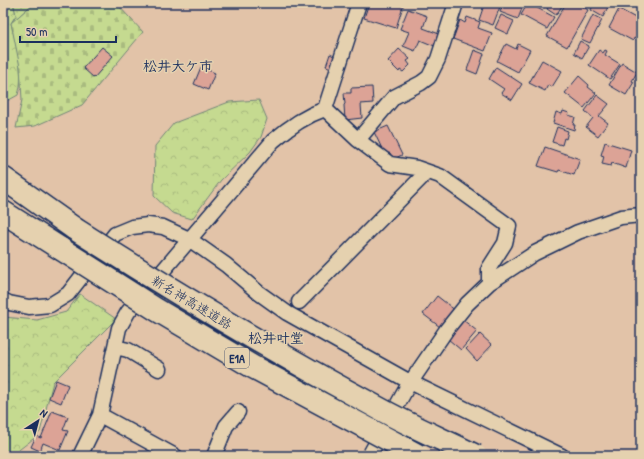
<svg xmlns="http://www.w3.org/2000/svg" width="644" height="459" viewBox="0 0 644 459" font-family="'Patrick Hand','Klee One',sans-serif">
	<defs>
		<pattern id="grass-dots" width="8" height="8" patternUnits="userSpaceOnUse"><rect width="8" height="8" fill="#c5da90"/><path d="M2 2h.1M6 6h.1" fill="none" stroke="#a9bb7f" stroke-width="1.8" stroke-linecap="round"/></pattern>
		<pattern id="forest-crowns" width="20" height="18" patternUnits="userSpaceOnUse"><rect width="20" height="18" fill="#c5da90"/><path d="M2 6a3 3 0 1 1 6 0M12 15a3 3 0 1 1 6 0" fill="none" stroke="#a9bb7f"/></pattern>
		<pattern id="cemetery-stones" width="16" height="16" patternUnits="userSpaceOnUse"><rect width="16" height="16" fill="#c5da90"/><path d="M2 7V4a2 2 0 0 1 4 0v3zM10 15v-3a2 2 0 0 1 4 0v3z" fill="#a9bb7f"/></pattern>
	</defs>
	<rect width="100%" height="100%" fill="#e2c3a8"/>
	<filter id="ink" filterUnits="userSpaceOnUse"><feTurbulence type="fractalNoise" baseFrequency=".025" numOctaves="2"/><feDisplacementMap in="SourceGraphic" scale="8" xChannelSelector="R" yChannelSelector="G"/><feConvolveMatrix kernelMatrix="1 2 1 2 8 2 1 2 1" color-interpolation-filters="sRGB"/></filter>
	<g filter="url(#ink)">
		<path fill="url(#grass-dots)" stroke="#708477" d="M13,3H34L11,23L16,15Z"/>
		<path fill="url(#forest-crowns)" stroke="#708477" d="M3,3H13L16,15L11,23C16,46 25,72 18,95L9,100L3,98Z
			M259,100L267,119L261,137L250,152L221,180L192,219L172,213L154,196L155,146L174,123L229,102Z
			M80,294L116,319L53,382L40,432L33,439L11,456H3V317L37,320L66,312Z"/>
		<path fill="url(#cemetery-stones)" stroke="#708477" d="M34,3H116L143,32L82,105L35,126L16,128L22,100L20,67L11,23Z"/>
		<path fill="#dca396" stroke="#1b2f5e" d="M369,3H404L396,28L364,18Z
			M488,3L494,5V3L501,4L493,25L479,20L484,5L487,6Z
			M504,3H524L518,19L500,12Z
			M528,3L554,17L547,29L521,15Z
			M550,3H564L556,15L547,9Z
			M566,3H577L588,10L567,47L547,36Z
			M594,3H610L603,17L591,10Z
			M408,9L427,16L423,28L442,35L437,47L420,40L415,51L403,46L409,32L400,29Z
			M619,9L641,21V25L637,32L641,35L638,40L634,38L633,41L609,28Z
			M501,15L514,21L508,34L495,28Z
			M593,15L602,20L590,43L581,39Z
			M467,17L480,22L478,28L492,33L485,51L453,39L460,20L465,23Z
			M580,41L589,46L582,58L574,53Z
			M506,44L516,49L518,44L530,50L518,72L497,61Z
			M102,47L113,56L94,78L83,68Z
			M399,49L410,59L407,61L410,65L403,72L400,70L399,72L388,61Z
			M474,50L484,54L477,74L467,70Z
			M599,50L603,53L605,50L607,51L605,55L620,64L610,79L589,65Z
			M330,54L338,58L334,69L326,66Z
			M542,60L562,71L552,87L548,85L545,91L529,83Z
			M622,63L637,72L632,81L634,82L626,95L609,85Z
			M201,67L215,73L208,90L194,84Z
			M496,67L522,84L512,100L501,93L504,89L489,79Z
			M579,76L589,85L588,87L596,93L584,108L565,93Z
			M372,87L373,103L361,104L362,118L345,120L344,105L345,104L344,93H351V88Z
			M597,95L609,104L599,116L608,123L598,136L586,127L593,118L585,111Z
			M563,111L569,113L568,115L575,117L573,125H575L574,130L553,123L556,112L562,114Z
			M388,126L402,155L393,159L390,153L385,155L374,132Z
			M557,127L568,131L566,139L564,138L562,145L552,142Z
			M605,142L631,150L626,168L612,163L611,166L602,164L604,156L601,155Z
			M545,147L580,159L574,175L559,170L558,172L538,166Z
			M437,296L456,311L449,315L440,327L423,314Z
			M463,320L477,331L461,350L448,339Z
			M480,334L492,345L477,361L466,349Z
			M56,380L68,385L61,403L49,398Z
			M52,411L68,417L63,430L68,431L60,450L43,443L40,451L31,447L36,436L41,438Z"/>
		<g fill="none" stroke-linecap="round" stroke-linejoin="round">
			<g stroke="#1b2f5e" stroke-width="17">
				<path id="minor" d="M325,109L358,140L390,164L417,168L440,176L509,226L505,243L489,268V283
					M325,109L359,3
					M358,140L394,97L421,83L429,77L438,59L456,3
					M3,300L9,303L29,307L50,305L68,294L115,234L132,227L148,225L163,227L189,239L226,265L259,293L287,313L410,382L562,456
					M299,302L427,172
					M115,347L128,350L159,369
					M100,415L175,456
					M80,456L100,415L119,328L128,312L273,141C289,127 305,116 325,109
					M214,456L226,426L238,412
					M369,456L406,389L447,329L467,304L489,283L535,253L578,232L621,217L641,215"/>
			</g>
			<g stroke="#1b2f5e" stroke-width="25">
				<path id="motorway" d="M3,178L75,229
					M3,212L61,249"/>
			</g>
			<use href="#minor" stroke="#e5d1af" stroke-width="14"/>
			<use href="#motorway" stroke="#e5d1af" stroke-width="22"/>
			<g stroke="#1b2f5e" stroke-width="25" stroke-linecap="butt">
				<path id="motorway-bridge" d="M75,229C175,293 276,353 380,409C411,426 444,440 476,456
					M61,249L157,310L253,367L419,456"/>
			</g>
			<use href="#motorway-bridge" stroke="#e5d1af" stroke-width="22"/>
		</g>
	</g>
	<g text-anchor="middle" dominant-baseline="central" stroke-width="3" stroke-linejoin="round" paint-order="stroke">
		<rect fill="#e5d1af" stroke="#586076" stroke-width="1" x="225" y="348" width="24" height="20" rx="3"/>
		<g font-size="12" font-weight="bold" fill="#1b2f5e">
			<text x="237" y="358">E1A</text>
		</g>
		<g font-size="13" fill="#1b2f5e" stroke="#e5d1af">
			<text transform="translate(192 302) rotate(31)">新名神高速道路</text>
		</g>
		<g font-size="14" font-weight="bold" fill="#1b2f5e" stroke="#e5d1af">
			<text x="178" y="65">松井大ケ市</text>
			<text x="276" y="337">松井叶堂</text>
		</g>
	</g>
	<rect width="644" height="459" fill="none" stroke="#e5d1af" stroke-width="16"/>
	<rect x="8" y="8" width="628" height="443" fill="none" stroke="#1b2f5e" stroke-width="1.5" filter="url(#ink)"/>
	<g transform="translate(38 421) rotate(36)" stroke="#e5d1af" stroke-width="3" paint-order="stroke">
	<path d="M0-3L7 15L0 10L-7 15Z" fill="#1b2f5e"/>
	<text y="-6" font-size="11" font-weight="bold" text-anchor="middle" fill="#1b2f5e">N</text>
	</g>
	<path d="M20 36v6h96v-6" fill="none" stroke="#1b2f5e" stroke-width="2"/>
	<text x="26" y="36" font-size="12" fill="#1b2f5e" stroke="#e5d1af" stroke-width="3" paint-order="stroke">50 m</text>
</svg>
